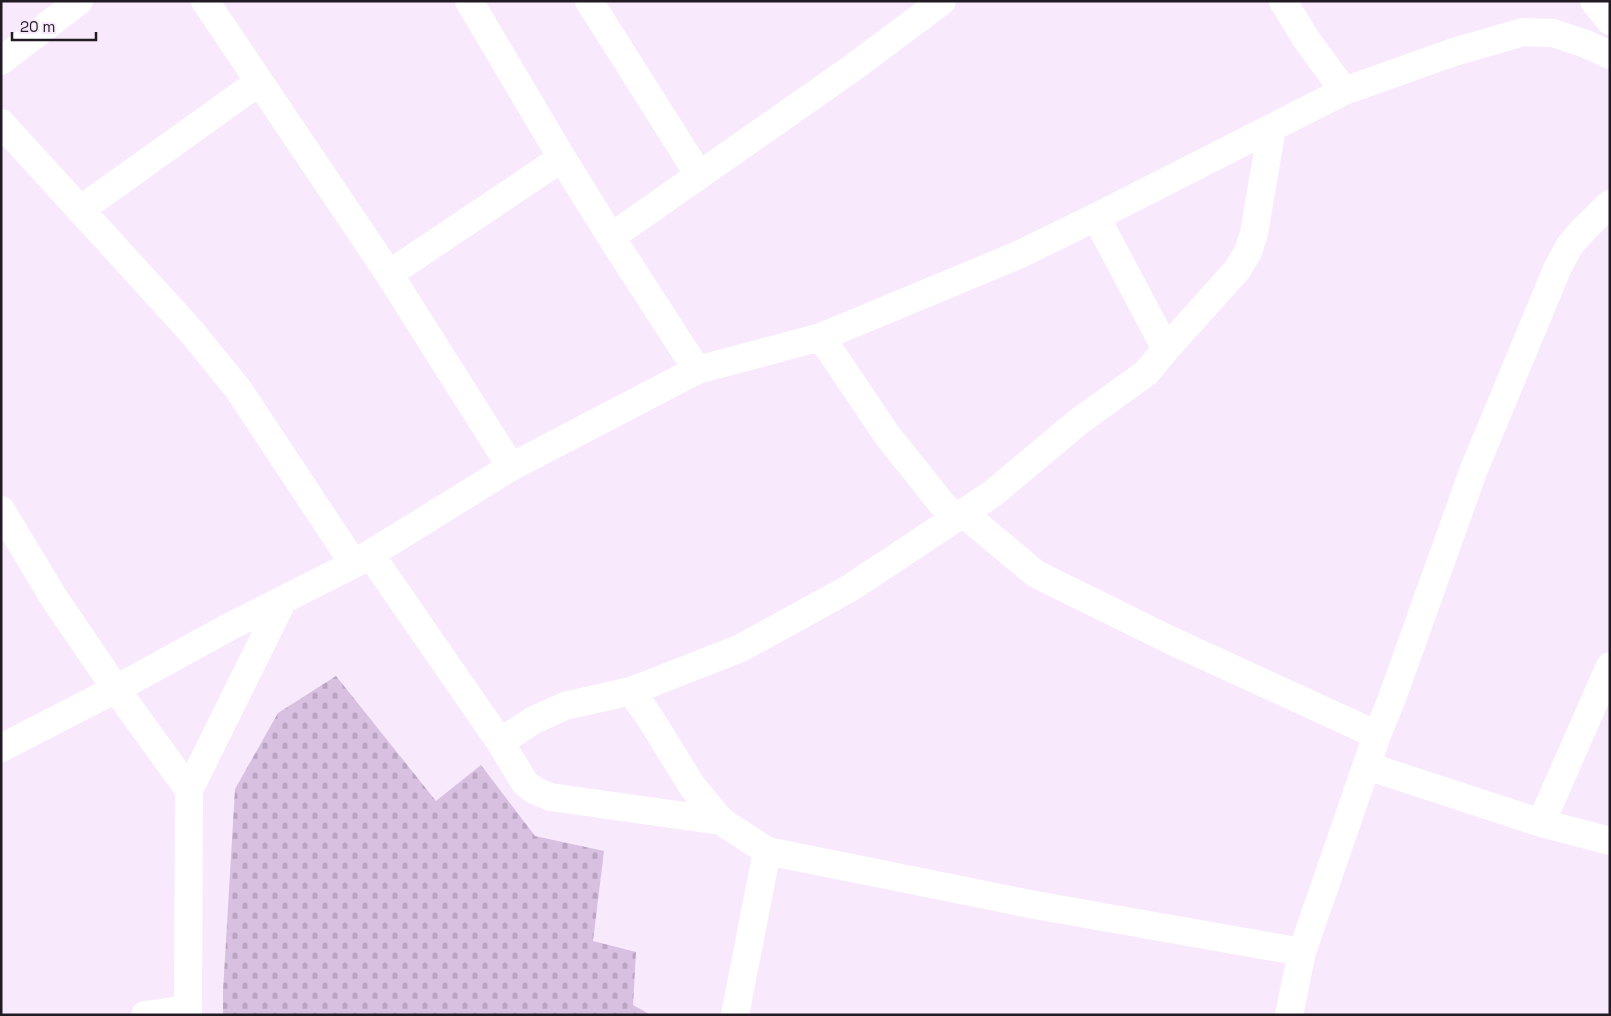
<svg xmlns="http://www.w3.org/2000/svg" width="1611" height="1016" viewBox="0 0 1611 1016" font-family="'Space Grotesk',sans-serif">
	<defs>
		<pattern id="cemetery-stones" width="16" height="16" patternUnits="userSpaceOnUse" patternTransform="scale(1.25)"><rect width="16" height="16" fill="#d8c0e1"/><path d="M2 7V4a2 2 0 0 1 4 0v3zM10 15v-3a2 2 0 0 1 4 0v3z" fill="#b9a4c1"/></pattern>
	</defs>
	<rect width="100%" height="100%" fill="#f8e9fd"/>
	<path fill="url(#cemetery-stones)" d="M336,676L436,801L481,765L535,836L604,851L593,941L636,952L633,1005L651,1015H223V991L235,789L278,713Z"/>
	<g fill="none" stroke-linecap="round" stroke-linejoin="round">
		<path stroke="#fff" stroke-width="28" d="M205,1L389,274L511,467
			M469,1L562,158L611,237L697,370
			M589,1L699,175
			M1283,1L1306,39L1344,91
			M1594,1L1610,21
			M1,61L79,1
			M1,123L190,330L238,389L354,564
			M80,210L259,82
			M1096,217L1166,349L1237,270L1248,252L1254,233L1272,128
			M611,237L851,69L942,1
			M389,274L562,158
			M821,337L887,435L954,519
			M1,510L54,598L116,689L189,790
			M963,513L1036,574L1170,640L1377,735
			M370,554L500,742L534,720L565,706L631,691L652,721L692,786L721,821L767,851L1035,905L1302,952
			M631,691L741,648L850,588L992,494L1078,422L1146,373L1166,349
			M500,742L525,783L534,790L550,797L721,821
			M1,748L116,689L227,628L354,564L511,467L697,370L821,337L1016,256L1096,217L1344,91L1454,52L1523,32L1553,33L1586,44L1610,55
			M1367,766L1541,823L1610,666
			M1541,823L1610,841
			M145,1015L188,1009
			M188,1015L189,790L283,600
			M735,1015L767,851
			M1289,1015L1302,952L1377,735L1391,701L1474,469L1558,267L1570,245L1585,228L1610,204"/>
	</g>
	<rect width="1611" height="1016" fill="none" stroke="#221b24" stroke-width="5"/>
	<path d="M12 32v8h84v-8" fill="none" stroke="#221b24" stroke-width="2.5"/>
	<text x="20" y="32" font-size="15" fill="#221b24" stroke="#f8e9fd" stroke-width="4" paint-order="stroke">20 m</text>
</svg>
